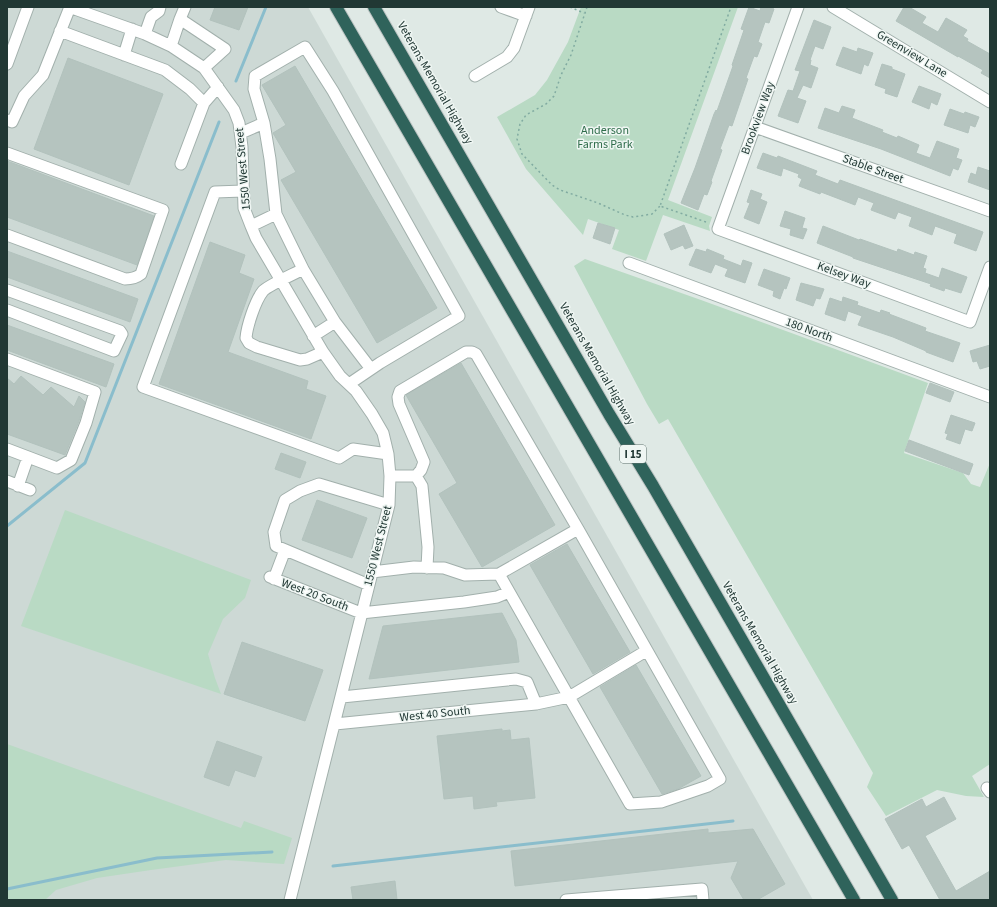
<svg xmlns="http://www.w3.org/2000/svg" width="997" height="907" viewBox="0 0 997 907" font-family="'Source Sans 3',sans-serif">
	<rect width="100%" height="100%" fill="#dfe9e5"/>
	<path fill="#cdd9d5" d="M7,7H308L813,900H7Z"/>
	<path fill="#b9dac4" d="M581,7H738L668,200L712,217L709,226L710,231L663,215L646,261L612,249L619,230L588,219L583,235L526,169L497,117L535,95L547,80L568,42Z
		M585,259L701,300L928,383L904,453L963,473L971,484L980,487L990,463V764L972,776L984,797L966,796L937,790L886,816L867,787L873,773L668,419L659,424L647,404L574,266Z
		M65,510L251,580L245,598L223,619L208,654L215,678L221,694L21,626Z
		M7,744L241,828L244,821L292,838L284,864L226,860L151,870L97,878L56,890L45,900H7Z"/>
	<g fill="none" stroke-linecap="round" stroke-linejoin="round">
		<path stroke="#8abdcc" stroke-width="3" d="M236,81L266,7
			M7,526L85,463L219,122
			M333,866L733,821
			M7,889L157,858L272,852"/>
	</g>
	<path fill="#b5c4bf" stroke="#b2c2bd" d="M215,7H248L239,30L210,20Z
		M749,7L760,11L761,7H770L774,9L769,23L765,22L758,42L762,44L757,57L754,56L746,78L748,79L732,126L729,125L720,149L722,150L711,181L712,182L707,195L704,194L698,210L681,203L695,168L714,114L716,110L717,111L733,66L732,65L744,30L741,29Z
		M904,7H909L926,17L922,23L938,32L946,18L967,30L963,36L968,39L967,41L990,54V78L981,73L983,70L958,56V57L896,21Z
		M814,20L831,27L823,49L815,46L810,60H811L810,65L818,68L811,88L803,85L797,98L806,101L798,123L778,116L788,90L793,91L800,71L795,70Z
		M843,47L857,52L858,48L873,53L868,66L864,64L861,74L836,65Z
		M68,58L163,94L129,185L34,149Z
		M882,64L892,67V69L905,74L897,97L885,93L886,89L875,85Z
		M295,66L437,308L377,343L281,180L296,172L273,133L286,125L262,85Z
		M919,86L941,94L937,105L931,102L929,109L912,102Z
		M842,106L855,110L852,118L883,130L882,132L897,138L898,136L919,145L916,153L930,158L937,141L959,149L956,158L962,160L958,170L953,168L950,176L881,149L818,128L825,108L839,113Z
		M950,109L964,114L965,112L979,117L975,127L970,125L968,133L944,125Z
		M763,153L777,158L778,156L817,171L815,175L838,184L840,180L983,232L976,251L954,243L957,234L935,226L932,235L909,226L912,217L898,212L895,219L871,210L874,203L858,197L855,205L821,192L820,194L799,186L802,179L798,177L799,174L783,168L781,176L757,168Z
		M7,161L154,216L137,265L7,217Z
		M978,167L990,171V190L968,182L971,173L976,175Z
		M751,190L762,194L760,199L767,202L759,224L744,218L750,203L747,202Z
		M785,211L805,218L802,228L807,229L803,239L790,235L791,229L780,226Z
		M598,223L615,228L610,244L593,238Z
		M684,225L693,246L685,249L683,245L671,250L664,234Z
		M823,226L859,240L860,239L897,252L898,249L914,255L915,252L927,256L923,268L926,269L925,273L939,278L942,268L967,277L961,293L945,288L944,291L930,286L931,284L853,258V257L817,243Z
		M210,242L245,255L239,273L254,279L228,352L308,381L306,389L326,396L311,439L159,384Z
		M696,249L706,252L707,249L724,256L723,259L741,266L743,260L752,263L745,283L725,276L728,269L715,264L711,273L689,265Z
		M7,251L138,299L130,322L7,277Z
		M764,269L790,278L786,289L784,288L780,299L773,296L774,291L758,285Z
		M801,283L824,289L820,299L816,298L813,306L796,300Z
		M843,297L858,302L857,305L880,313L881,310L890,313L889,314L926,328L925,331L960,343L953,362L926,352V351L893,337L858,325L862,316L848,311L845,321L825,314L830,298L842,302Z
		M7,325L114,364L106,387L7,350Z
		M990,345V366L980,369L977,361L973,362L970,351Z
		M461,363L555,525L482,567L439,494L457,483L406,395Z
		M21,376L43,395L51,387L74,407L79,396L85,402L79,421L65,455L7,434V378L14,384Z
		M930,383L954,392L950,402L926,393Z
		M951,415L975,423L972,431L965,429L960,444L946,439L948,434L945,433Z
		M909,440L973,464L969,475L905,451Z
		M281,453L306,462L300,478L275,469Z
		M317,500L367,518L352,558L302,540Z
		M567,544L630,652L593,674L530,565Z
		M502,613L516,640L519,662L369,679L383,626Z
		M242,642L323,670L305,721L224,694Z
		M636,665L701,776L678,789L662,794L600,687Z
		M502,729V731L510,730L511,740L529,738L535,798L496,802L497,806L474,809L473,796L444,799L437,736Z
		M217,741L262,757L255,777L235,770L229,786L204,777Z
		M944,797L956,819L925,836L956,891L990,871V900H940L909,845L902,849L885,819L922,799L926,807Z
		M708,829V833L753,829L785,884L757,900H744L731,878L738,861L515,886L511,851Z
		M395,881L397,900H353L351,887Z"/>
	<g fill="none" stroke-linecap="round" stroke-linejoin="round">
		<g stroke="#a2b0ac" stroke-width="13">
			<path id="minor" d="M69,7L145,34L171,46L204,68L234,110L239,123L242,147L244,208L251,226L256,238L323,352L340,376L356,391L372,414L383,433L388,454L390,476L389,505L290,900
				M185,7L180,19L225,49L204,68
				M501,7L526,16
				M798,7L718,229L970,322L990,267
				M833,7L990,102
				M60,31L165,70L190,89L204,103L218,87
				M145,34L151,17L159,11L160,7
				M171,46L180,19
				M124,55L132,29
				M7,64L28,7
				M475,76L507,57L514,48L529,7
				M7,120L12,122L24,96L43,75L70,7
				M755,127L990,211
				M241,133L264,123L254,89L255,76L305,47L333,91L459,316L380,363L349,384
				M7,153L163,210L141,274C136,278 132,279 125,279L7,235
				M181,164L204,103
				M243,191L215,192L143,387L339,458L353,449L388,454
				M276,214L303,269C296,273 267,286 263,291C255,301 247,326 246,338L249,343L257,347L300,360L307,359L323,352
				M251,226L276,214L270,159L264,123
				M629,263L990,397
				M303,269L335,322L313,336
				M7,290L120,331L122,334L114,351L7,310
				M335,322L371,369
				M7,359L95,392L86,423L71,460L57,468L7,449
				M390,476H416L422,486L428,547L427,568
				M416,476L421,470L424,462L399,404L398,397L400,391L466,352H472L476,354L578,529
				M7,481L30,490
				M18,486L28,457
				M372,572L414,567L444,568L465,575L499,574
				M270,577L361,613L464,602L497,597L509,592
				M274,579L285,550
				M369,585L276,546L274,532L285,500L300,491L319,484L389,505
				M342,697L516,679L527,682L536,704
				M335,724L536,704L569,697L499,574L578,529L720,779L708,786L661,802L630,804L569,697L646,651
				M987,788L990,792
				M566,900L702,889L703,900"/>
		</g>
		<g stroke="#bcc3c2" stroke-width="14">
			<path id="highway" d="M336,7L854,900
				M374,7L609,414L653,486L892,900"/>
		</g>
		<path stroke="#81aba1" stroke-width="1.5" stroke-dasharray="2 3" stroke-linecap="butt" d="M570,7L584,13
			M587,7L571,55L561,75L554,96L546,104L526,115L520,124L517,139L522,154L552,185L560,190L598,203L625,215L633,217L652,214L660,206
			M706,222L660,206L731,7"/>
		<use href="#minor" stroke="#fff" stroke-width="11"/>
		<use href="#highway" stroke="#2f635b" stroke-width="12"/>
	</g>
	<g text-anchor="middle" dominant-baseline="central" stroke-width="3" stroke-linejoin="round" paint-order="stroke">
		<rect fill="#eff6f3" stroke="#5f716d" stroke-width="1" x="620" y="445" width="26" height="18" rx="3"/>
		<g font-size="11" font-weight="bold" fill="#213834">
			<text x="633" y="454">I 15</text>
		</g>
		<g font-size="12" fill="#213834" stroke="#eff6f3">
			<text transform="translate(912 54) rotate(31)">Greenview Lane</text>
			<text transform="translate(435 83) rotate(60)">Veterans Memorial Highway</text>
			<text transform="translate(758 118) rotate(-70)">Brookview Way</text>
			<text transform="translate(243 169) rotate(-95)">1550 West Street</text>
			<text transform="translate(873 169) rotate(20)">Stable Street</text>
			<text transform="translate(844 275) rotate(20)">Kelsey Way</text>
			<text transform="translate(809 330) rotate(20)">180 North</text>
			<text transform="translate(597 364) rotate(60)">Veterans Memorial Highway</text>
			<text transform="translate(378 546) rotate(-76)">1550 West Street</text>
			<text transform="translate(315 595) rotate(21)">West 20 South</text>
			<text transform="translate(760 643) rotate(60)">Veterans Memorial Highway</text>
			<text transform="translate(435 714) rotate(-6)">West 40 South</text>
		</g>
		<g font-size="12" fill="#2e6c4a" stroke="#eff6f3">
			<text x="605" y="130">Anderson<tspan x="605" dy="14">Farms Park</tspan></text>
		</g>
	</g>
	<rect width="997" height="907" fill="none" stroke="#213834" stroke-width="16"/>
</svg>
